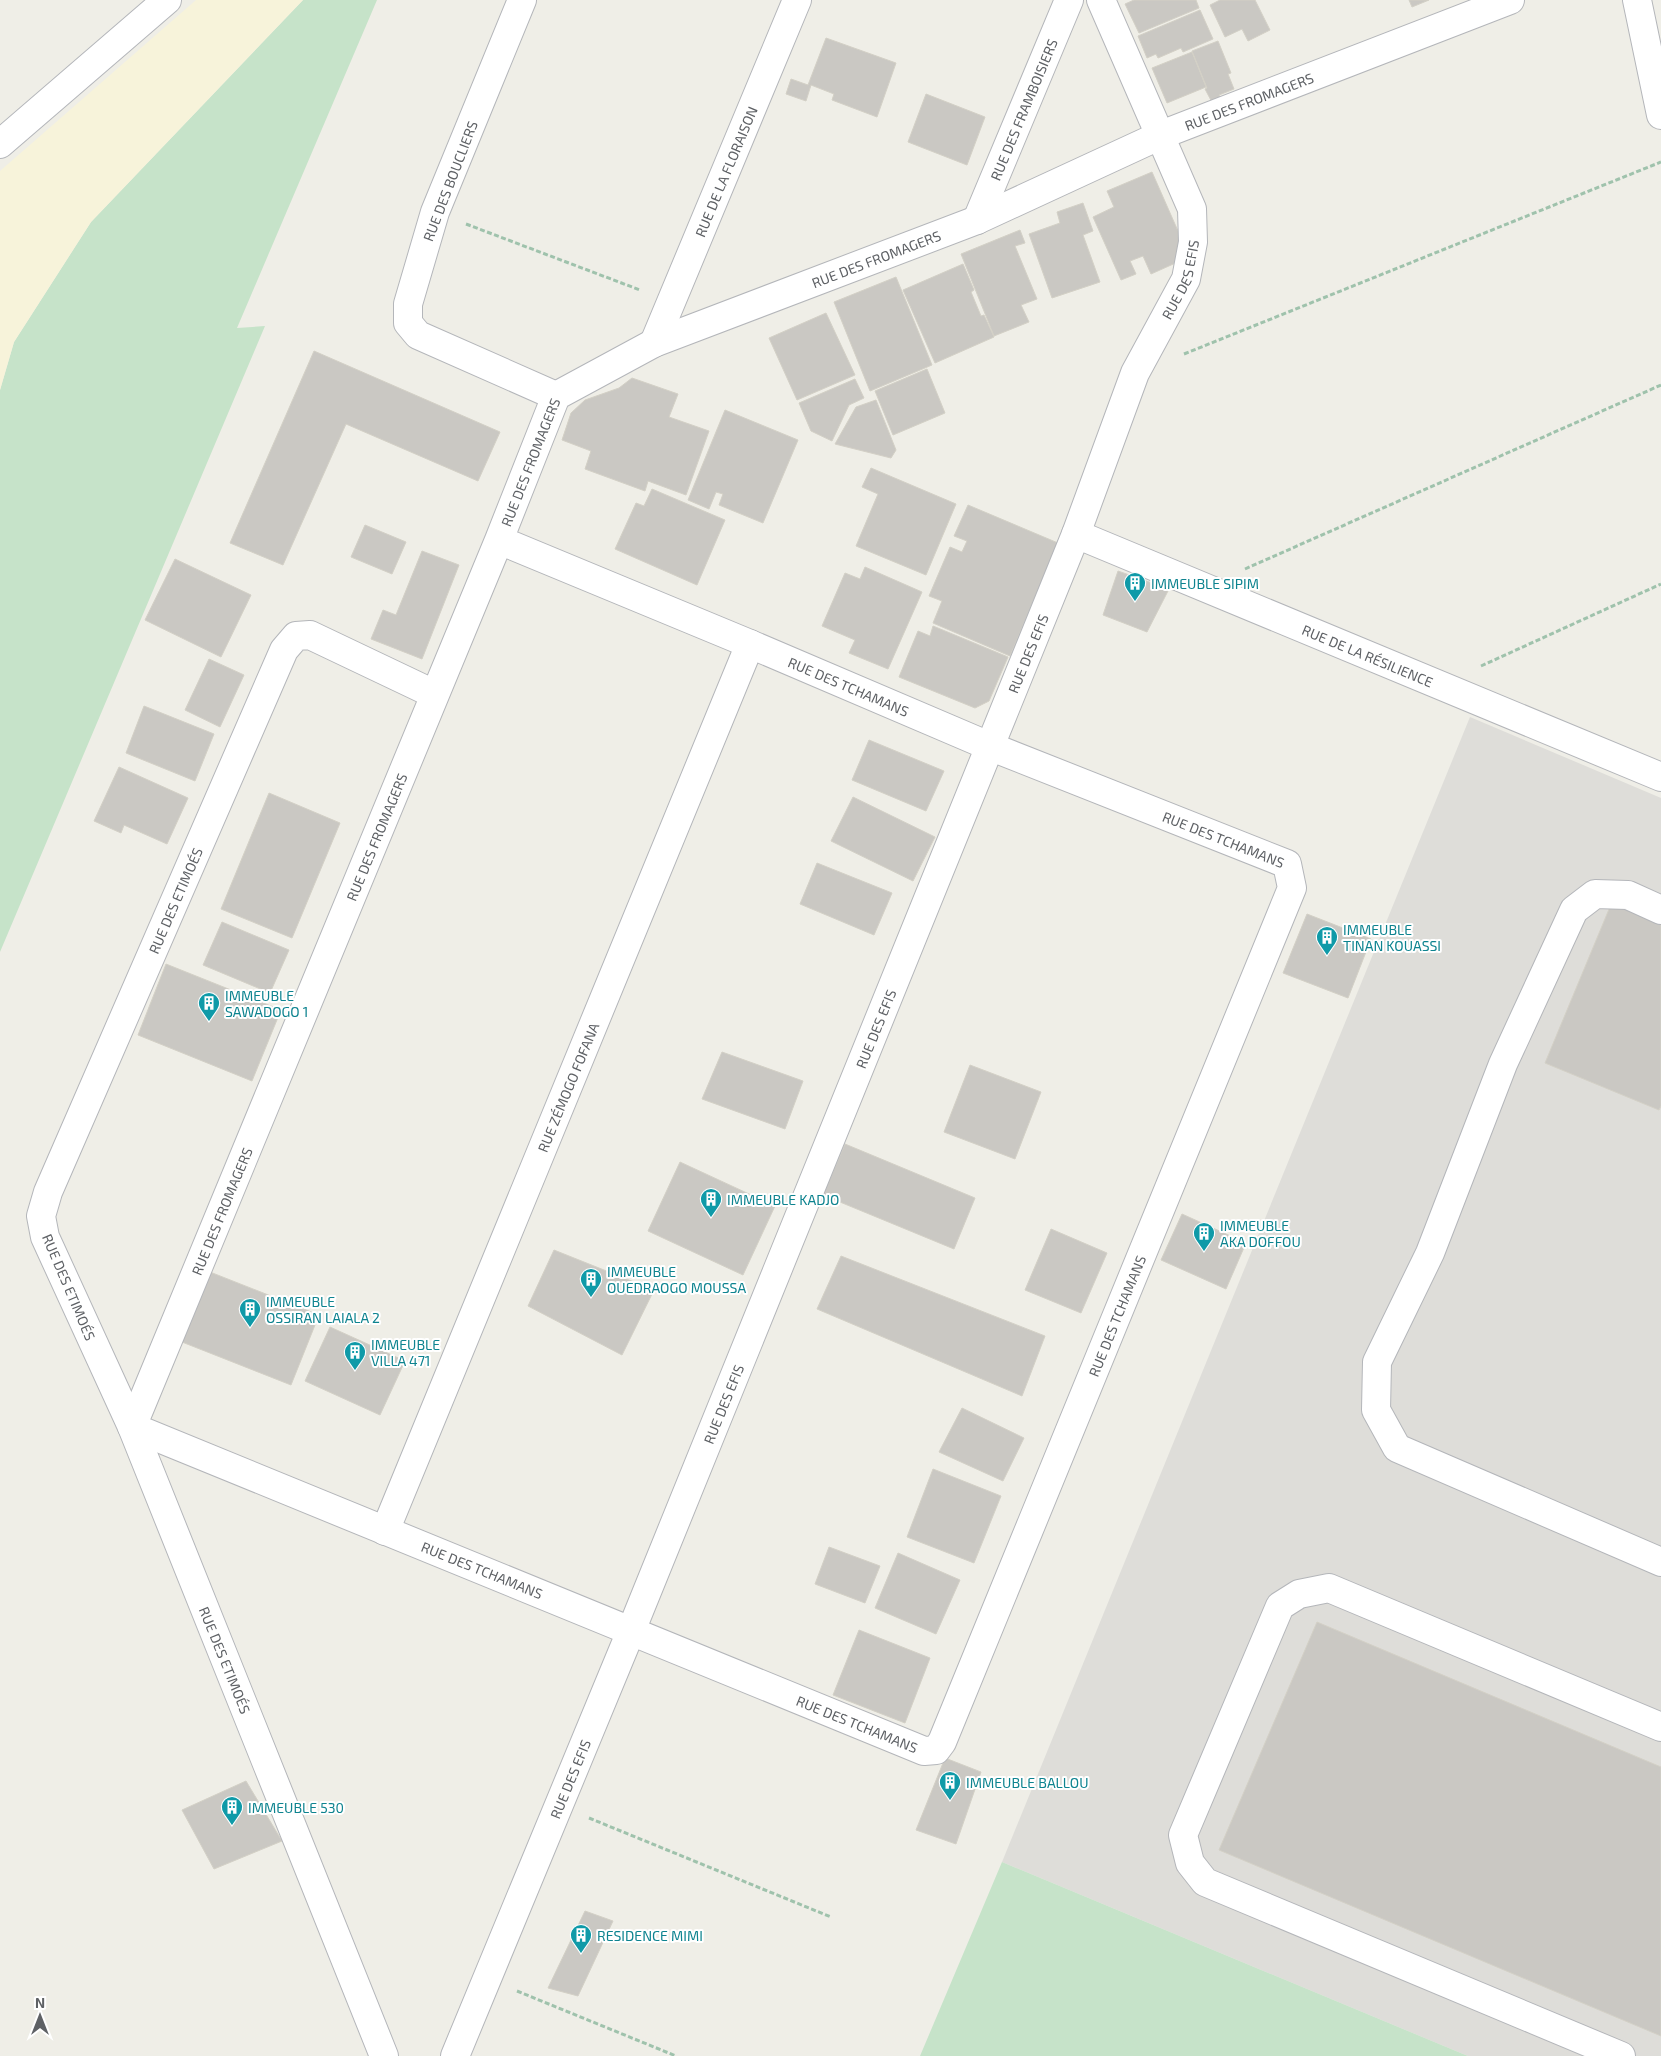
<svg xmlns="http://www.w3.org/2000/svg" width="1661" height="2056" viewBox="0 0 1661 2056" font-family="'Exo 2',sans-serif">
	<rect width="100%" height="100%" fill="#efeee7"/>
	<path fill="#deddd9" d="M1470,717L1661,798V2056H1468L1002,1862Z"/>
	<path fill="#c6e3c9" d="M303,0H377L237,328L265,326L0,952V390L14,342L91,222Z
		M1002,1862L1468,2056H920Z"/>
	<path fill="#f7f3da" d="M196,0H303L91,222L14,342L0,390V171Z"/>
	<path fill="#cac8c3" stroke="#d3d0c6" d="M1134,0H1196L1199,8L1139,33L1125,4Z
		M1220,0H1255L1270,30L1248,41L1242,29L1225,37L1210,5Z
		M1409,0H1429L1412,7Z
		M1200,10L1213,39L1183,52L1181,48L1158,58L1156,54L1147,58L1138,36Z
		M826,38L896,63L877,117L832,100L834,94L811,85L806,101L786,94L791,79L808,85Z
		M1218,41L1231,73L1228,74L1234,89L1219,95L1222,103L1214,106L1205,89L1207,88L1192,51Z
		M1192,52L1206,87L1167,103L1152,68Z
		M926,94L985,117L967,165L908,142Z
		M1152,172L1178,231L1180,261L1151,274L1143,256L1130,261L1136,274L1121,280L1093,217L1114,207L1107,191Z
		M1083,203L1093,231L1083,235L1100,282L1052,298L1029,234L1060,223L1057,212Z
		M1020,230L1025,243L1015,246L1037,299L1021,305L1029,322L994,336L961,254Z
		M963,264L974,290L971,292L981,316L984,315L994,337L935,363L903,290Z
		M896,277L932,365L870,391L834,302Z
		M826,313L855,375L797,400L769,338Z
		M314,351L500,432L478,481L346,424L283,565L230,543Z
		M927,369L945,413L893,435L875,391Z
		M632,378L678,394L669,417L709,431L686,495L648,481L645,491L585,469L591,451L562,440L571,413L585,400L619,388Z
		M855,379L864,398L849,405L832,441L811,431L799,403Z
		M876,400L896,450L891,458L835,444L856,407Z
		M725,410L798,440L763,523L719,505L723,494L716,492L709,509L688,500Z
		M871,468L956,504L926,575L856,546L878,494L862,487Z
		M652,489L725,520L697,585L615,549L636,503L644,506Z
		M968,505L1058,543L1010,656L933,623L942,601L929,596L950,547L962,552L967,541L954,536Z
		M365,525L406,542L392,574L351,557Z
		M422,551L459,565L422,659L371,639L383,610L396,615Z
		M175,559L251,595L221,657L145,620Z
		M865,567L922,592L888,669L849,653L855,640L822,626L845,573L860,579Z
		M1118,571L1169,589L1147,632L1103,615Z
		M933,626L1008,657L989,701L975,708L899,677L918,631L930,636Z
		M209,659L244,675L220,727L185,710Z
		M144,706L214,734L195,781L126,753Z
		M869,740L944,771L926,811L852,780Z
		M119,767L188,798L167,844L124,825L121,833L94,821Z
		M269,793L340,823L292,938L221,909Z
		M853,797L935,837L913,881L831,841Z
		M817,863L892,893L874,935L800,904Z
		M1612,902L1661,923V1106L1659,1110L1545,1063Z
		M1307,914L1371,939L1348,998L1283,973Z
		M222,922L289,950L270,993L203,965Z
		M166,964L281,1010L252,1081L138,1035Z
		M722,1052L803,1081L785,1129L702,1099Z
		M970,1065L1041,1092L1015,1159L944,1132Z
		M845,1144L975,1198L954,1249L823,1195Z
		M680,1162L775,1206L743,1275L648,1231Z
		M1182,1214L1246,1243L1226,1289L1161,1260Z
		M1051,1229L1107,1253L1081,1313L1025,1290Z
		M554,1250L654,1290L622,1355L528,1306Z
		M841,1256L1045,1336L1022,1396L817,1309Z
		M210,1272L319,1315L291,1385L182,1342Z
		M330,1327L405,1361L380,1415L305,1381Z
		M962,1408L1024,1438L1003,1481L939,1452Z
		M933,1469L1001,1496L974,1563L907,1537Z
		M829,1547L880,1566L865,1603L815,1584Z
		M898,1553L960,1580L936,1634L875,1608Z
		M1317,1622L1661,1767V2036L1219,1850Z
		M859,1630L930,1658L905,1723L833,1695Z
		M945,1758L981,1772L956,1844L916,1830Z
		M246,1781L282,1841L214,1869L182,1810Z
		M585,1911L613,1921L578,1996L548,1988Z"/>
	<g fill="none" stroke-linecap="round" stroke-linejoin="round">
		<g stroke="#b4b6ba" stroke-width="30">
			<g id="minor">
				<path d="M522,0L435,212L408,304V323L418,335L556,396"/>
				<path d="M1637,0L1661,115"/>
				<path d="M0,144L167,0"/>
				<path id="s1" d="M977,220L1069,0"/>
				<path id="s2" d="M654,343L797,0"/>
				<path id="s3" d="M1076,534L1661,777"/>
				<path id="s4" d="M499,540L750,644L989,746L1287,864L1292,888L942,1742L936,1750L924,1751L132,1427L499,540L556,396L654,343L977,220L1161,135L1510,0"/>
				<path d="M1661,910L1628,895L1595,894L1574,910L1503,1064L1430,1253L1377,1362L1376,1410L1397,1448L1661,1562"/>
				<path id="s5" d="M385,1531L750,644"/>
				<path id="s6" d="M384,2056L132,1427L45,1237L41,1216L48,1192L284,650L296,636L310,635L434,694"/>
				<path id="s7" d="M455,2056L631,1631L1076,534L1135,373L1186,279L1193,242L1192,209L1101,0"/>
				<path d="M1621,2056L1205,1882L1190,1863L1183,1835L1280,1606L1299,1594L1329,1588L1661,1727"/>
			</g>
		</g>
		<path stroke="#9fc2ac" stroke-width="3" stroke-dasharray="5 2.5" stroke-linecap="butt" d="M466,224L640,290
			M1184,354L1661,162
			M1245,569L1661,385
			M1481,666L1661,584
			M589,1818L831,1917
			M517,1991L676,2056"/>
		<use href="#minor" stroke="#fff" stroke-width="28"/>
	</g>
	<defs>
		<g id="building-pin" transform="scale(1.125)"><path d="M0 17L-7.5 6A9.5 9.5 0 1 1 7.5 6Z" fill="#0f9aa8" stroke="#fff"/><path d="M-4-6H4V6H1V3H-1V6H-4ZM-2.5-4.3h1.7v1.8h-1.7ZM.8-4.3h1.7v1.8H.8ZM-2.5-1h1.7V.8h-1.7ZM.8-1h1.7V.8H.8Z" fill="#fff"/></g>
	</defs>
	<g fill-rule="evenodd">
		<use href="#building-pin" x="1135" y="583"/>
		<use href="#building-pin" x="1327" y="937"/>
		<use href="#building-pin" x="209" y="1003"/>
		<use href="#building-pin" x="711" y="1199"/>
		<use href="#building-pin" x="1204" y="1233"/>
		<use href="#building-pin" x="591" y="1279"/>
		<use href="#building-pin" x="250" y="1309"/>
		<use href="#building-pin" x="355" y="1352"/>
		<use href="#building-pin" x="950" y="1782"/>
		<use href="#building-pin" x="232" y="1807"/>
		<use href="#building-pin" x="581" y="1935"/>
	</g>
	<g text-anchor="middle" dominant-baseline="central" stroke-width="4" stroke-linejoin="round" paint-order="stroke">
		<g font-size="14" fill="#5e6165" stroke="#fff">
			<text stroke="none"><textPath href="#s4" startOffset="4546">RUE DES FROMAGERS</textPath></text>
			<text stroke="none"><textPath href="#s1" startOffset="120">RUE DES FRAMBOISIERS</textPath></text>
			<text stroke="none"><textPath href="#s2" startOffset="186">RUE DE LA FLORAISON</textPath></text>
			<text transform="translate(450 181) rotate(-69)">RUE DES BOUCLIERS</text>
			<text stroke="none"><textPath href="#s4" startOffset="4141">RUE DES FROMAGERS</textPath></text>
			<text stroke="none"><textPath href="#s7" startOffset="1920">RUE DES EFIS</textPath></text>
			<text stroke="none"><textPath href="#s4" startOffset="3721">RUE DES FROMAGERS</textPath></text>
			<text stroke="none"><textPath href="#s7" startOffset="1515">RUE DES EFIS</textPath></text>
			<text stroke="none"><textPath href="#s3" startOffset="316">RUE DE LA RÉSILIENCE</textPath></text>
			<text stroke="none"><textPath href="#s4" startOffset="379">RUE DES TCHAMANS</textPath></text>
			<text stroke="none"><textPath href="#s4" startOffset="3316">RUE DES FROMAGERS</textPath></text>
			<text stroke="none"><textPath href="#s4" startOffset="784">RUE DES TCHAMANS</textPath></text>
			<text stroke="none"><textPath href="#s6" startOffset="1251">RUE DES ETIMOÉS</textPath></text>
			<text stroke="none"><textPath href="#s7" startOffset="1110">RUE DES EFIS</textPath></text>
			<text stroke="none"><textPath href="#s5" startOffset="480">RUE ZÉMOGO FOFANA</textPath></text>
			<text stroke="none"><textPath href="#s4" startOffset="2911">RUE DES FROMAGERS</textPath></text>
			<text transform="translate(69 1287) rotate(67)">RUE DES ETIMOÉS</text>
			<text transform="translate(1117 1316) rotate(-68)">RUE DES TCHAMANS</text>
			<text stroke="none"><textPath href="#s7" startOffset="705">RUE DES EFIS</textPath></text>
			<text transform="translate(482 1570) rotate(22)">RUE DES TCHAMANS</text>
			<text transform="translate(225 1660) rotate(68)">RUE DES ETIMOÉS</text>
			<text transform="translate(857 1724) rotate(22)">RUE DES TCHAMANS</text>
			<text stroke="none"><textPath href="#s7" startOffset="300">RUE DES EFIS</textPath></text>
		</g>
		<g font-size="14" fill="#0d838f" stroke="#fff" text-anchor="start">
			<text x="1151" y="583">IMMEUBLE SIPIM</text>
			<text x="1343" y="929">IMMEUBLE<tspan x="1343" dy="16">TINAN KOUASSI</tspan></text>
			<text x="225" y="995">IMMEUBLE<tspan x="225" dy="16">SAWADOGO 1</tspan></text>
			<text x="727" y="1199">IMMEUBLE KADJO</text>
			<text x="1220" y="1225">IMMEUBLE<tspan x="1220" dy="16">AKA DOFFOU</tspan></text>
			<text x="607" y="1271">IMMEUBLE<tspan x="607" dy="16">OUEDRAOGO MOUSSA</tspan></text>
			<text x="266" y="1301">IMMEUBLE<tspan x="266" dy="16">OSSIRAN LAIALA 2</tspan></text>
			<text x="371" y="1344">IMMEUBLE<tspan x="371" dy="16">VILLA 471</tspan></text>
			<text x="966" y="1782">IMMEUBLE BALLOU</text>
			<text x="248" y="1807">IMMEUBLE 530</text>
			<text x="597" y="1935">RESIDENCE MIMI</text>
		</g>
	</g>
	<g transform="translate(40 2016)" stroke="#ffffff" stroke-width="4" paint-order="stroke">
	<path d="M0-4L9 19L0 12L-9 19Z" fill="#5e6165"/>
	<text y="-8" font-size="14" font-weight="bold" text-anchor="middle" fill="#5e6165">N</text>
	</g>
</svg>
